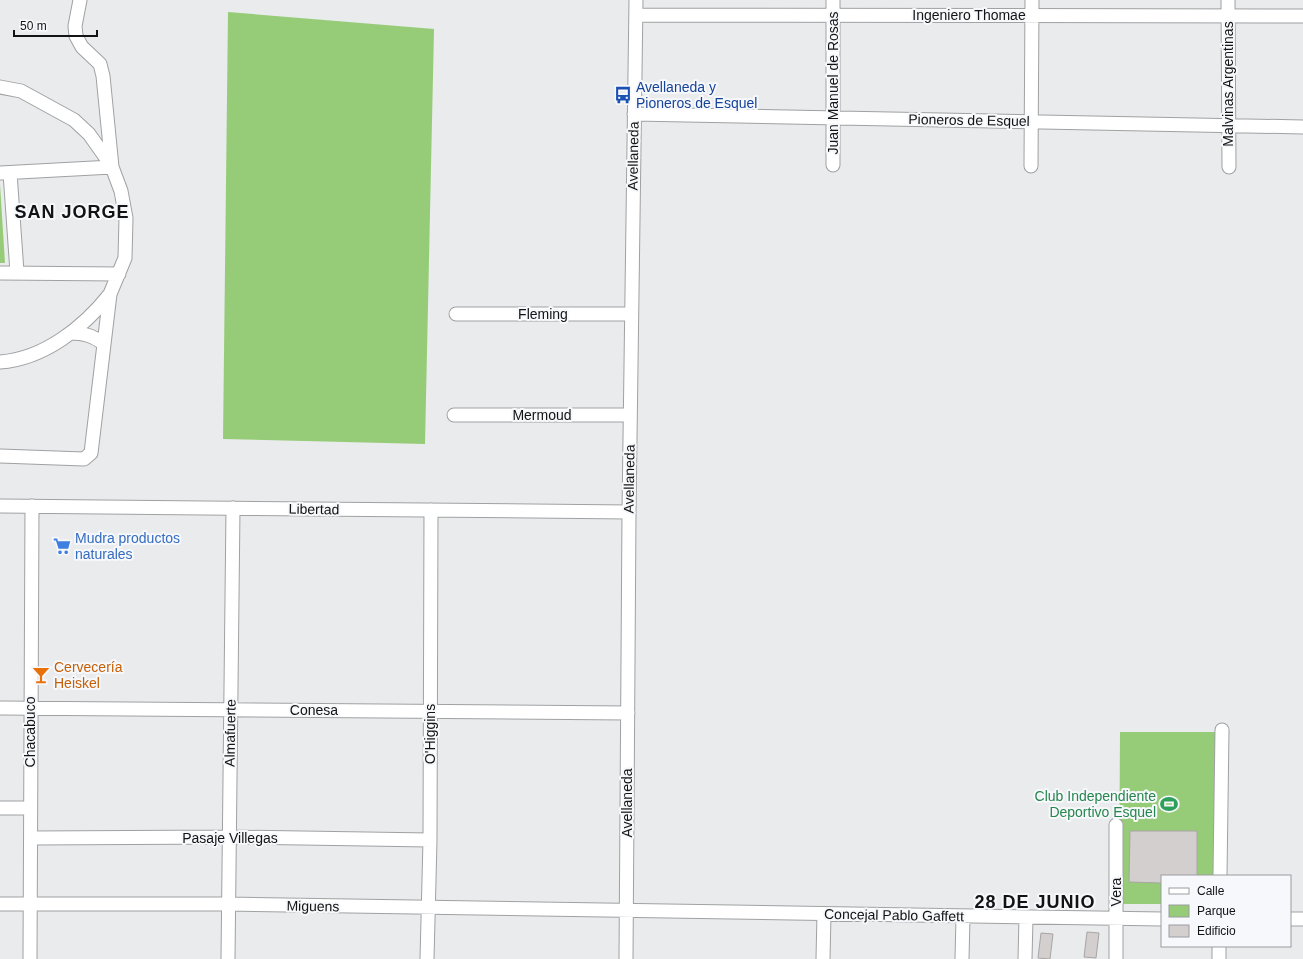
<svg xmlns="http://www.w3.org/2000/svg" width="1303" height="959" viewBox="0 0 1303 959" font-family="Arial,sans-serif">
	<rect width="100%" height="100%" fill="#e9ebed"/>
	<path fill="#96cc77" d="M228,12L434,29L425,444L223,439Z
		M0,184L5,263H0Z
		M1120,732H1220L1219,876H1162V904H1119Z"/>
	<path fill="#d2cfce" stroke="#a8a5a4" d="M1130,831H1197V876H1162V883L1129,882Z
		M1087,932L1099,933L1096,958L1084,957Z
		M1041,933L1053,934L1050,959L1038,958Z"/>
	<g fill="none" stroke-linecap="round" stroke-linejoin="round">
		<g stroke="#9fa1a3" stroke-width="15">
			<path id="minor" d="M1228,0L1229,167
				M636,15L1303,16
				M0,87L21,91L74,120L89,134L111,165
				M634,114L1303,127
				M833,165V0
				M1031,166L1032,0
				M0,173L112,167
				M10,173L17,272
				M0,273L119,274
				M456,314H631
				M70,333C85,333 93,336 104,344
				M0,362C44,359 84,327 110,294
				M454,415H630
				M0,456L84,459L91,453L110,294L125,258L126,218L121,191L112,167L103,76L100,64L82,47L76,36L75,26L80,0
				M0,506L629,512
				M0,708L628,713
				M0,808H30
				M1116,825V959
				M31,838L229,837L430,840
				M1220,876L1222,730
				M0,904H229L1162,919
				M1290,919H1303
				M30,959L32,506
				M228,959L233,508
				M427,959L430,840L431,510
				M626,959L629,512L636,0
				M823,959L824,914
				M962,959L963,917
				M1025,959L1026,918
				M1219,959V946"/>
		</g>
		<use href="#minor" stroke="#fff" stroke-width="13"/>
	</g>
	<defs>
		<g id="bus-bare" transform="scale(1.38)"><path d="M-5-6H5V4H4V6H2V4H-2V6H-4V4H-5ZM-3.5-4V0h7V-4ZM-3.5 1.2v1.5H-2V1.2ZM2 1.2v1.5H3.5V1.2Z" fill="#1a4fb4" stroke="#f6f8fb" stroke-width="2.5" paint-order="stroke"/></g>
		<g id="supermarket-bare" transform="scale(1.38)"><path d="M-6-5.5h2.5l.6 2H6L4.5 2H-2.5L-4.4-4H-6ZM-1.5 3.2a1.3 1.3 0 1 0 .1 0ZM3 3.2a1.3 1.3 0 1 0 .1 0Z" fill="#3f7fe0" stroke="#f6f8fb" stroke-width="2.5" paint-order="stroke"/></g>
		<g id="bar-bare" transform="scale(1.38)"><path d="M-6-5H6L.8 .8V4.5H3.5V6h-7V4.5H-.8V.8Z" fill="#e8710a" stroke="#f6f8fb" stroke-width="2.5" paint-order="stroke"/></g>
		<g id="stadium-bare" transform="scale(1.38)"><path d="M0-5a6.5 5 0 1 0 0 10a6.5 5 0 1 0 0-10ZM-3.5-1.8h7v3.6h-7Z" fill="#2e9e5b" stroke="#f6f8fb" stroke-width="2.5" paint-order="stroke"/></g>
	</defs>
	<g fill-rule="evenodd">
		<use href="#bus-bare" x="623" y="95"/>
		<use href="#supermarket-bare" x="62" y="546"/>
		<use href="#bar-bare" x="41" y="675"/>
		<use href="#stadium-bare" x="1169" y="804"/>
	</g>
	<g text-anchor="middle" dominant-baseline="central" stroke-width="4" stroke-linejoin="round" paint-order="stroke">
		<g font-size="14" fill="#121314" stroke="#f6f8fb">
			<text x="969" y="15">Ingeniero Thomae</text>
			<text transform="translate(833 83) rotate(-90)">Juan Manuel de Rosas</text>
			<text transform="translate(1228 84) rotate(-90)">Malvinas Argentinas</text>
			<text transform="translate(969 120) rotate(1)">Pioneros de Esquel</text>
			<text transform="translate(633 156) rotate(-89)">Avellaneda</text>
			<text x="543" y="314">Fleming</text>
			<text x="542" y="415">Mermoud</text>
			<text transform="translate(629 479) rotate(-89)">Avellaneda</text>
			<text transform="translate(314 509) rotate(1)">Libertad</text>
			<text x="314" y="710">Conesa</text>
			<text transform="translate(30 732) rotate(-90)">Chacabuco</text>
			<text transform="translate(230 733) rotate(-89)">Almafuerte</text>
			<text transform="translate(430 734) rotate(-90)">O'Higgins</text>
			<text transform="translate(627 803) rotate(-90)">Avellaneda</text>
			<text x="230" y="838">Pasaje Villegas</text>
			<text transform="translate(1116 892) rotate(-90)">Vera</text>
			<text transform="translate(313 906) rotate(1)">Miguens</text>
			<text transform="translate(894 915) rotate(1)">Concejal Pablo Gaffett</text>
		</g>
		<g font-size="14" fill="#164399" stroke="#f6f8fb" text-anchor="start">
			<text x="636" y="87">Avellaneda y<tspan x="636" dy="16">Pioneros de Esquel</tspan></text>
		</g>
		<g font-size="14" fill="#366cbe" stroke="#f6f8fb" text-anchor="start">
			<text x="75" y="538">Mudra productos<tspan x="75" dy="16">naturales</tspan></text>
		</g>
		<g font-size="14" fill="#c56008" stroke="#f6f8fb" text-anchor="start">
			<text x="54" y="667">Cervecería<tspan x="54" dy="16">Heiskel</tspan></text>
		</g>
		<g font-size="14" fill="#27864d" stroke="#f6f8fb" text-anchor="end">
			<text x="1156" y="796">Club Independiente<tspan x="1156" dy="16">Deportivo Esquel</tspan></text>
		</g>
		<g font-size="18" font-weight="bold" letter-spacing="1" fill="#121314" stroke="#f6f8fb">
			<text x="72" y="212">SAN JORGE</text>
			<text x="1035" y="902">28 DE JUNIO</text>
		</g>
	</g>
	<rect x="1161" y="875" width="130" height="72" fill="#f6f8fb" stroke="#9b9c9f"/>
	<rect x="1169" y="888" width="20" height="6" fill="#ffffff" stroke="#9b9c9f"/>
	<text x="1197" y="895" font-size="12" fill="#121314">Calle</text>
	<rect x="1169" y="905" width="20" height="12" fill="#96cc77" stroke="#9b9c9f"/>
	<text x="1197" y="915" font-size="12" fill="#121314">Parque</text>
	<rect x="1169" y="925" width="20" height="12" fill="#d2cfce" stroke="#9b9c9f"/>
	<text x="1197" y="935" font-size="12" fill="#121314">Edificio</text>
	<path d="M14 30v6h83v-6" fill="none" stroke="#121314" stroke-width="2"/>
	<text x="20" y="30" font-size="12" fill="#121314" stroke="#f6f8fb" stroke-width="3" paint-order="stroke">50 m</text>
</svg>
